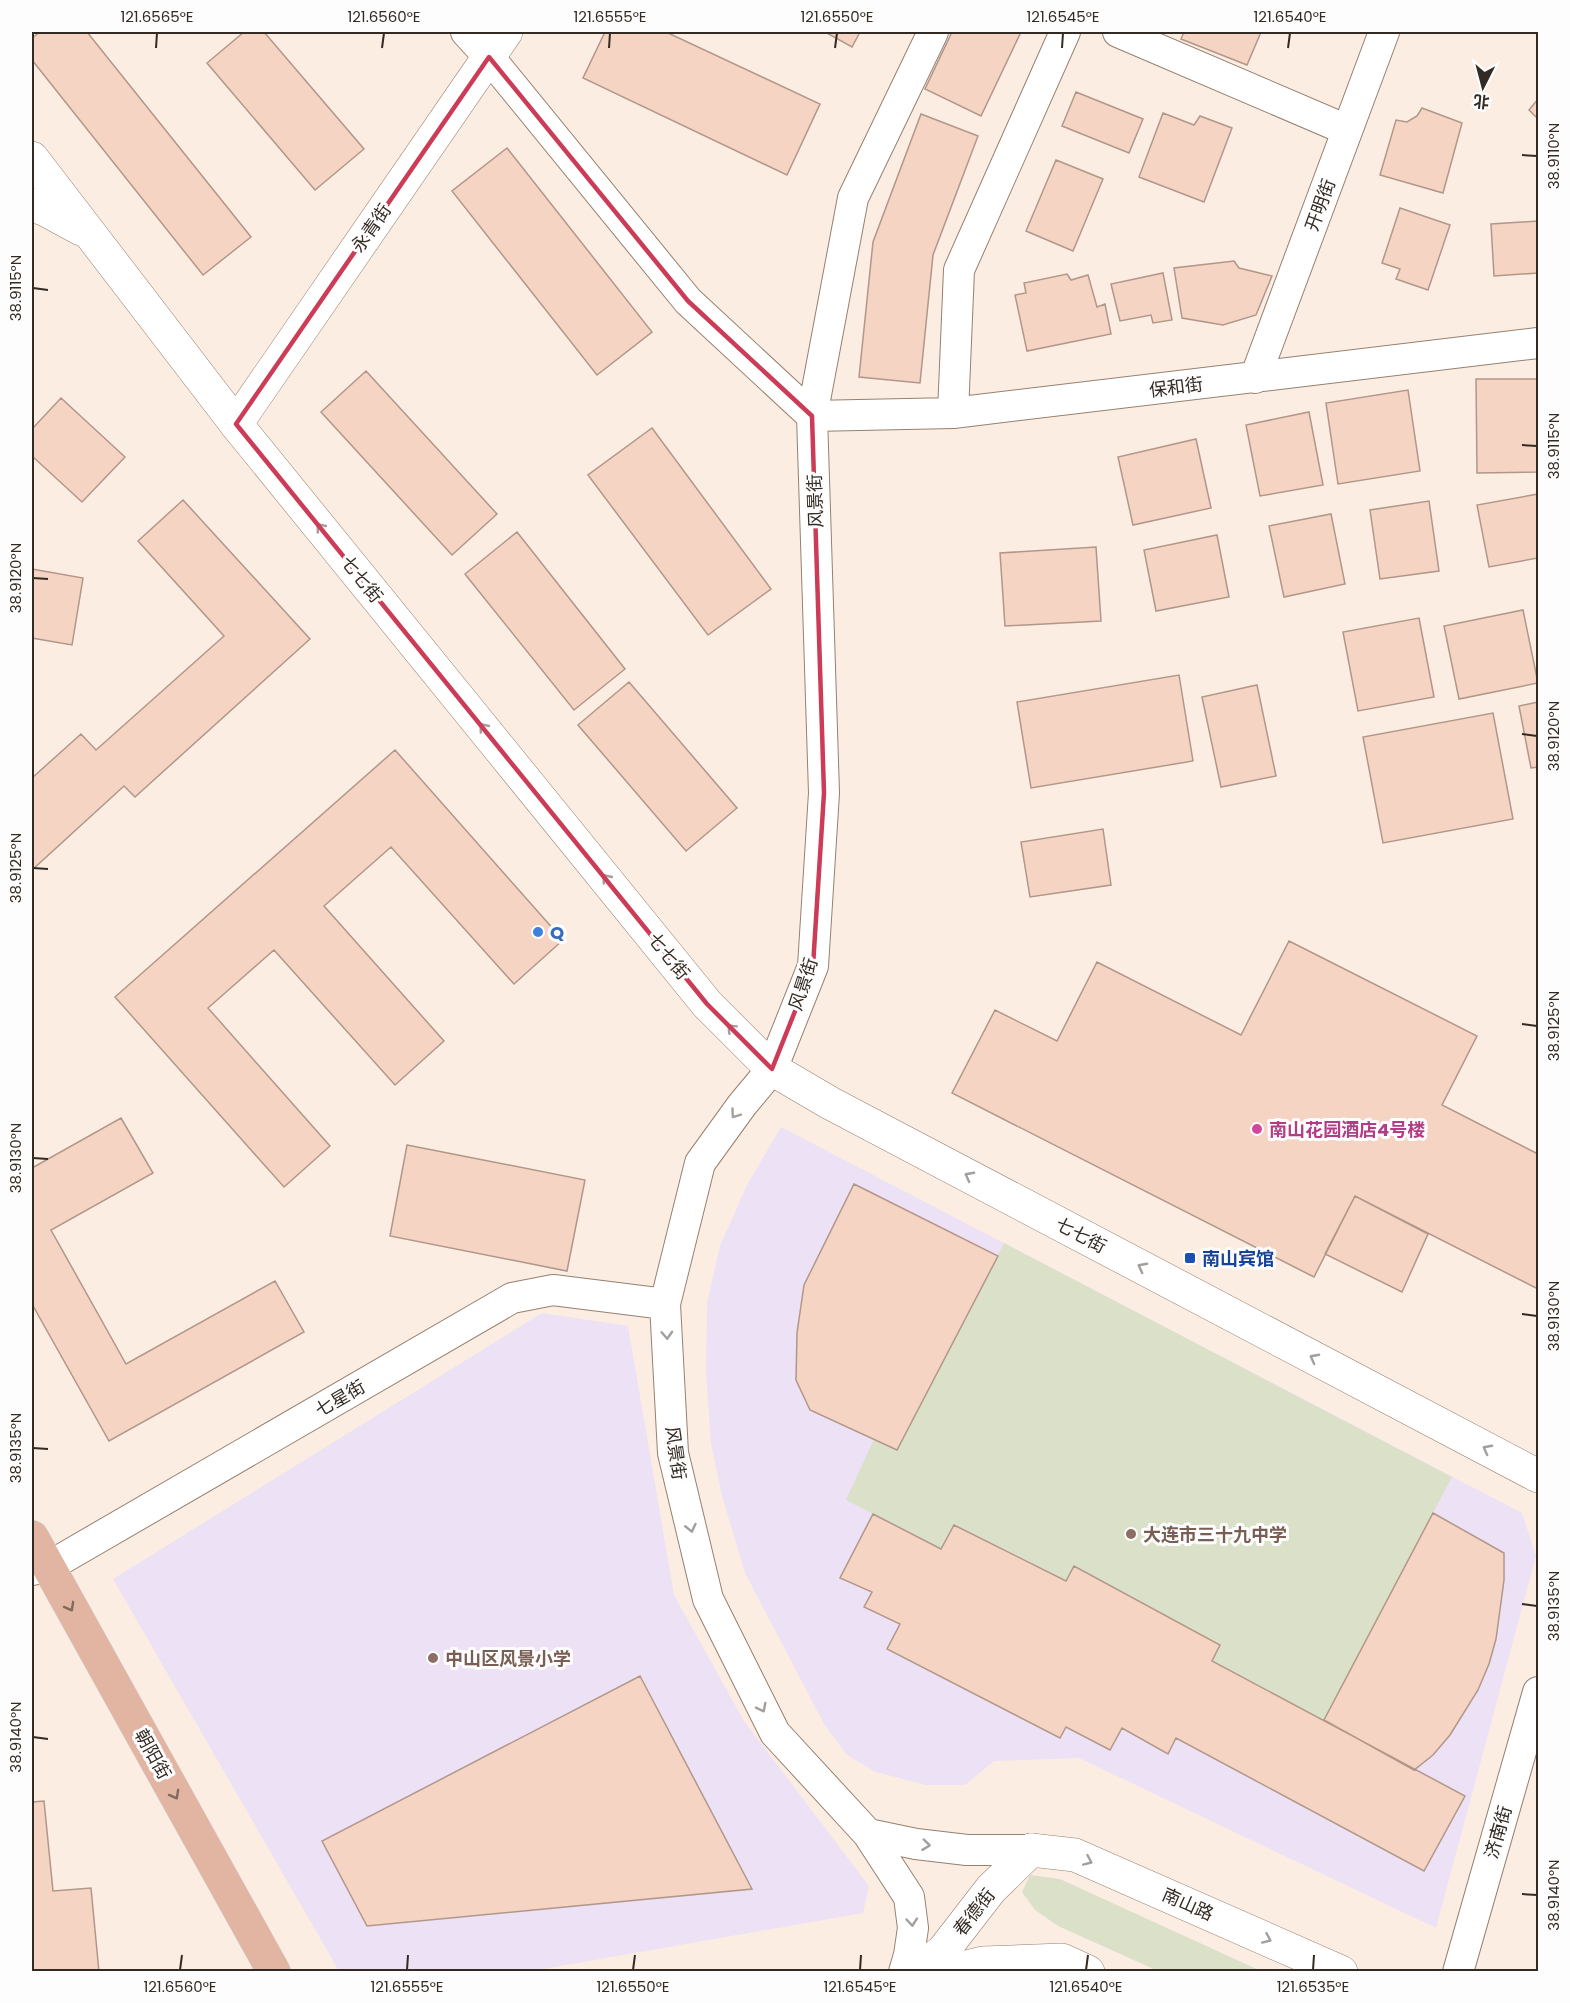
<svg xmlns="http://www.w3.org/2000/svg" width="1570" height="2003" viewBox="0 0 1570 2003" font-family="Poppins,'Noto Sans SC',sans-serif">
	<rect width="100%" height="100%" fill="#fcede2"/>
	<path fill="#ede1f5" d="M781,1127L1522,1513L1536,1556L1436,1928L1079,1758L994,1761L965,1785H926L876,1772L847,1755L824,1724L745,1573L722,1496L711,1443L706,1374L707,1303L720,1246L747,1185Z
		M542,1313L628,1326L674,1595L744,1721L869,1886L863,1913L532,1971H339L113,1579Z"/>
	<path fill="#dbe0c9" d="M1004,1243L1452,1477L1324,1720L1212,1661L1220,1645L1074,1566L1066,1581L954,1525L941,1549L846,1500L874,1439L897,1450Z
		M1030,1875L1060,1879L1261,1971H1158L1058,1926L1035,1910L1022,1892Z"/>
	<path fill="#f5d4c3" stroke="#b19789" stroke-width="1.5" d="M40,32H87L251,237L203,275L32,60V38Z
		M244,32H264L364,149L315,190L207,63Z
		M605,32H666L820,104L787,175L583,78Z
		M825,32H860L852,47Z
		M952,32H1021L981,116L925,89Z
		M1184,32H1261L1247,65L1181,39Z
		M1076,92L1143,119L1129,153L1062,126Z
		M1538,99V119L1529,110Z
		M1422,108L1462,123L1443,193L1380,175L1396,120L1407,122L1417,116Z
		M1163,113L1194,125L1200,116L1232,128L1204,202L1139,177Z
		M921,114L978,136L933,255L920,383L859,377L873,242Z
		M507,148L652,332L597,375L452,191Z
		M1056,160L1103,179L1073,251L1026,231Z
		M1400,208L1450,225L1428,290L1396,279L1400,269L1382,263Z
		M1538,221V273L1494,276L1491,224Z
		M1234,261L1239,268L1272,276L1256,315L1223,325L1182,318L1174,268Z
		M1163,273L1172,320L1153,323L1151,315L1120,321L1111,284Z
		M1067,274L1071,280L1088,275L1097,307L1105,304L1111,334L1027,351L1015,295L1026,293L1024,283Z
		M366,371L497,514L452,555L321,412Z
		M1476,379H1538V472L1477,473Z
		M1408,390L1420,471L1338,484L1326,403Z
		M61,398L125,457L82,502L32,456V429Z
		M1309,412L1323,485L1260,496L1246,425Z
		M652,428L771,589L708,635L588,475Z
		M1196,439L1211,508L1133,525L1118,457Z
		M1538,494V558L1489,567L1477,505Z
		M183,500L310,639L135,797L124,786L32,870V778L81,734L96,750L224,636L138,541Z
		M1429,501L1439,571L1380,579L1370,510Z
		M1331,514L1345,584L1284,597L1269,526Z
		M517,532L625,669L574,710L465,574Z
		M1217,535L1229,597L1156,611L1144,550Z
		M1096,547L1101,621L1005,626L1000,553Z
		M32,569L83,578L72,645L32,638Z
		M1523,610L1538,683L1459,699L1444,626Z
		M1419,618L1434,697L1358,711L1343,632Z
		M1179,675L1193,761L1031,788L1017,702Z
		M629,682L737,808L686,851L578,725Z
		M1257,685L1276,776L1221,787L1202,697Z
		M1538,702V767L1531,768L1519,706Z
		M1493,713L1513,819L1383,843L1363,737Z
		M395,750L563,940L514,984L391,847L324,906L444,1041L395,1085L274,950L208,1008L330,1146L284,1187L115,997Z
		M1103,829L1111,885L1030,897L1021,842Z
		M1289,941L1477,1036L1442,1105L1538,1154V1289L1355,1196L1314,1277L952,1093L995,1010L1057,1041L1097,962L1241,1035Z
		M121,1118L153,1173L51,1230L126,1364L275,1281L304,1332L109,1441L32,1304V1168Z
		M407,1145L585,1180L567,1271L390,1236Z
		M854,1184L998,1256L897,1450L810,1410L796,1380L797,1333L804,1285Z
		M1355,1196L1428,1234L1402,1292L1325,1254Z
		M1433,1513L1504,1553V1580L1496,1639L1489,1664L1478,1690L1450,1735L1433,1755L1414,1770L1324,1720Z
		M873,1514L941,1549L954,1525L1066,1581L1074,1566L1220,1645L1212,1661L1465,1796L1424,1871L1176,1738L1168,1754L1122,1728L1110,1750L1066,1727L1060,1738L887,1649L900,1624L864,1607L872,1592L840,1578Z
		M640,1676L752,1889L367,1926L322,1841Z
		M44,1801L53,1891L91,1888L99,1972H32V1802Z"/>
	<g fill="none" stroke-linecap="round" stroke-linejoin="round">
		<g stroke="#96806f" stroke-width="32">
			<path id="minor" d="M466,32L489,57L688,301L812,416L953,413L1538,343
				M1118,32L1347,130
				M1255,378L1384,32
				M953,413L959,270L1065,32
				M32,1570L48,1567L512,1298L553,1290L665,1304
				M868,1834L916,1844L967,1850H1031
				M904,1972L909,1955L913,1928L909,1897L868,1834L775,1733L708,1599L673,1453L665,1304L700,1163L742,1105L772,1069L813,966L824,793L812,416L853,198L933,32
				M1458,1972L1538,1692"/>
		</g>
		<g stroke="#96806f" stroke-width="34">
			<path id="tertiary" d="M236,424L506,32
				M915,1972L943,1951L991,1889L1031,1850
				M946,1972L983,1963L1062,1960L1088,1972"/>
		</g>
		<g stroke="#96806f" stroke-width="34">
			<path id="secondary" d="M32,158L236,424L707,1004L772,1069L830,1103L1538,1476
				M32,205L44,209L81,229
				M1031,1850L1075,1855L1341,1972"/>
		</g>
		<g stroke="#d2d0cf" stroke-width="34">
			<path id="primary" d="M32,1537L274,1972"/>
		</g>
		<use href="#minor" stroke="#fff" stroke-width="30"/>
		<use href="#tertiary" stroke="#fff" stroke-width="33"/>
		<use href="#secondary" stroke="#fff" stroke-width="33"/>
		<use href="#primary" stroke="#e2b5a2" stroke-width="33"/>
	</g>
	<defs><path id="oneway-chevron" d="M-2-3.5L2.5 0L-2 3.5" fill="none" stroke-width="1.6" stroke-linecap="round" stroke-linejoin="round" transform="scale(1.5)"/></defs>
	<g stroke="#a39f9c">
		<use href="#oneway-chevron" transform="translate(320 527) rotate(-129)"/>
		<use href="#oneway-chevron" transform="translate(483 727) rotate(-129)"/>
		<use href="#oneway-chevron" transform="translate(606 878) rotate(-129)"/>
		<use href="#oneway-chevron" transform="translate(731 1028) rotate(-135)"/>
		<use href="#oneway-chevron" transform="translate(735 1114) rotate(126)"/>
		<use href="#oneway-chevron" transform="translate(969 1176) rotate(-152)"/>
		<use href="#oneway-chevron" transform="translate(1142 1267) rotate(-152)"/>
		<use href="#oneway-chevron" transform="translate(667 1335) rotate(87)"/>
		<use href="#oneway-chevron" transform="translate(1314 1358) rotate(-152)"/>
		<use href="#oneway-chevron" transform="translate(1487 1449) rotate(-152)"/>
		<use href="#oneway-chevron" transform="translate(691 1528) rotate(77)"/>
		<use href="#oneway-chevron" transform="translate(762 1708) rotate(63)"/>
		<use href="#oneway-chevron" transform="translate(926 1845) rotate(7)"/>
		<use href="#oneway-chevron" transform="translate(1088 1861) rotate(24)"/>
		<use href="#oneway-chevron" transform="translate(912 1922) rotate(85)"/>
		<use href="#oneway-chevron" transform="translate(1267 1939) rotate(24)"/>
	</g>
	<g stroke="#82695c">
		<use href="#oneway-chevron" transform="translate(70 1607) rotate(61)"/>
		<use href="#oneway-chevron" transform="translate(175 1795) rotate(61)"/>
	</g>
	<path fill="none" stroke="#cc3c57" stroke-width="4.5" stroke-linejoin="round" d="M489,57L688,301L812,416L824,793L813,966L772,1069L707,1004L236,424Z"/>
	<path fill="none" stroke="#332a23" stroke-width="2" d="M156,48L157,33M382,48L384,33M609,48L610,33M835,48L837,33M1062,48L1063,33M1288,48L1290,33M1522,155L1537,156M33,288L48,290M1522,445L1537,446M33,578L48,579M1522,734L1537,736M33,868L48,869M1522,1024L1537,1026M33,1158L48,1159M1522,1314L1537,1316M33,1448L48,1449M1522,1604L1537,1606M33,1737L48,1739M1522,1894L1537,1895M180,1970L182,1955M407,1970L408,1955M633,1970L635,1955M860,1970L861,1955M1086,1970L1088,1955M1313,1970L1314,1955"/>
	<circle fill="#3f7fe0" stroke="#fdfdfd" stroke-width="2" cx="538" cy="932" r="6"/>
	<circle fill="#d1479c" stroke="#fdfdfd" stroke-width="2" cx="1257" cy="1129" r="6"/>
	<rect fill="#1a4fb4" stroke="#fdfdfd" stroke-width="2" x="1184" y="1252" width="12" height="12" rx="3"/>
	<g fill="#8d6e63" stroke="#fdfdfd" stroke-width="2">
		<circle cx="1131" cy="1534" r="6"/>
		<circle cx="433" cy="1658" r="6"/>
	</g>
	<g text-anchor="middle" dominant-baseline="central" stroke-width="6" stroke-linejoin="round" paint-order="stroke">
		<g font-size="18" fill="#332a23" stroke="#fdfdfd">
			<text transform="translate(1320 205) rotate(-70)">开明街</text>
			<text transform="translate(371 228) rotate(-55)">永青街</text>
			<text transform="translate(1176 387) rotate(-7)">保和街</text>
			<text transform="translate(815 501) rotate(-92)">风景街</text>
			<text transform="translate(362 579) rotate(51)">七七街</text>
			<text transform="translate(669 956) rotate(51)">七七街</text>
			<text transform="translate(803 984) rotate(-72)">风景街</text>
			<text transform="translate(1081 1235) rotate(28)">七七街</text>
			<text transform="translate(340 1398) rotate(-30)">七星街</text>
			<text transform="translate(676 1453) rotate(82)">风景街</text>
			<text transform="translate(153 1754) rotate(61)">朝阳街</text>
			<text transform="translate(1498 1832) rotate(-74)">济南街</text>
			<text transform="translate(1188 1904) rotate(24)">南山路</text>
			<text transform="translate(974 1912) rotate(-52)">春德街</text>
		</g>
		<g font-size="18" font-weight="bold" fill="#366cbe" stroke="#fdfdfd" text-anchor="start">
			<text x="550" y="932">Q</text>
		</g>
		<g font-size="18" font-weight="bold" fill="#b23c85" stroke="#fdfdfd" text-anchor="start">
			<text x="1269" y="1129">南山花园酒店4号楼</text>
		</g>
		<g font-size="18" font-weight="bold" fill="#164399" stroke="#fdfdfd" text-anchor="start">
			<text x="1202" y="1258">南山宾馆</text>
		</g>
		<g font-size="18" font-weight="bold" fill="#785e54" stroke="#fdfdfd" text-anchor="start">
			<text x="1143" y="1534">大连市三十九中学</text>
			<text x="445" y="1658">中山区风景小学</text>
		</g>
	</g>
	<rect width="1570" height="2003" fill="none" stroke="#fdfdfd" stroke-width="66"/>
	<g transform="translate(1483 87) rotate(186)" stroke="#fdfdfd" stroke-width="4.5" paint-order="stroke">
	<path d="M0-4.5L10 22L0 15L-10 22Z" fill="#332a23"/>
	<text y="-9" font-size="16" font-weight="bold" text-anchor="middle" fill="#332a23">北</text>
	</g>
	<rect x="33" y="33" width="1504" height="1937" fill="none" stroke="#332a23" stroke-width="2"/>
	<g font-size="15" text-anchor="middle" fill="#332a23">
		<text x="157" y="22">121.6565°E</text>
		<text x="384" y="22">121.6560°E</text>
		<text x="610" y="22">121.6555°E</text>
		<text x="837" y="22">121.6550°E</text>
		<text x="1063" y="22">121.6545°E</text>
		<text x="1290" y="22">121.6540°E</text>
		<text transform="translate(1554 156) rotate(-90)" y="5">38.9110°N</text>
		<text transform="translate(16 288) rotate(-90)" y="5">38.9115°N</text>
		<text transform="translate(1554 446) rotate(-90)" y="5">38.9115°N</text>
		<text transform="translate(16 578) rotate(-90)" y="5">38.9120°N</text>
		<text transform="translate(1554 736) rotate(-90)" y="5">38.9120°N</text>
		<text transform="translate(16 868) rotate(-90)" y="5">38.9125°N</text>
		<text transform="translate(1554 1026) rotate(-90)" y="5">38.9125°N</text>
		<text transform="translate(16 1158) rotate(-90)" y="5">38.9130°N</text>
		<text transform="translate(1554 1316) rotate(-90)" y="5">38.9130°N</text>
		<text transform="translate(16 1448) rotate(-90)" y="5">38.9135°N</text>
		<text transform="translate(1554 1606) rotate(-90)" y="5">38.9135°N</text>
		<text transform="translate(16 1737) rotate(-90)" y="5">38.9140°N</text>
		<text transform="translate(1554 1895) rotate(-90)" y="5">38.9140°N</text>
		<text x="180" y="1992">121.6560°E</text>
		<text x="407" y="1992">121.6555°E</text>
		<text x="633" y="1992">121.6550°E</text>
		<text x="860" y="1992">121.6545°E</text>
		<text x="1086" y="1992">121.6540°E</text>
		<text x="1313" y="1992">121.6535°E</text>
	</g>
</svg>
